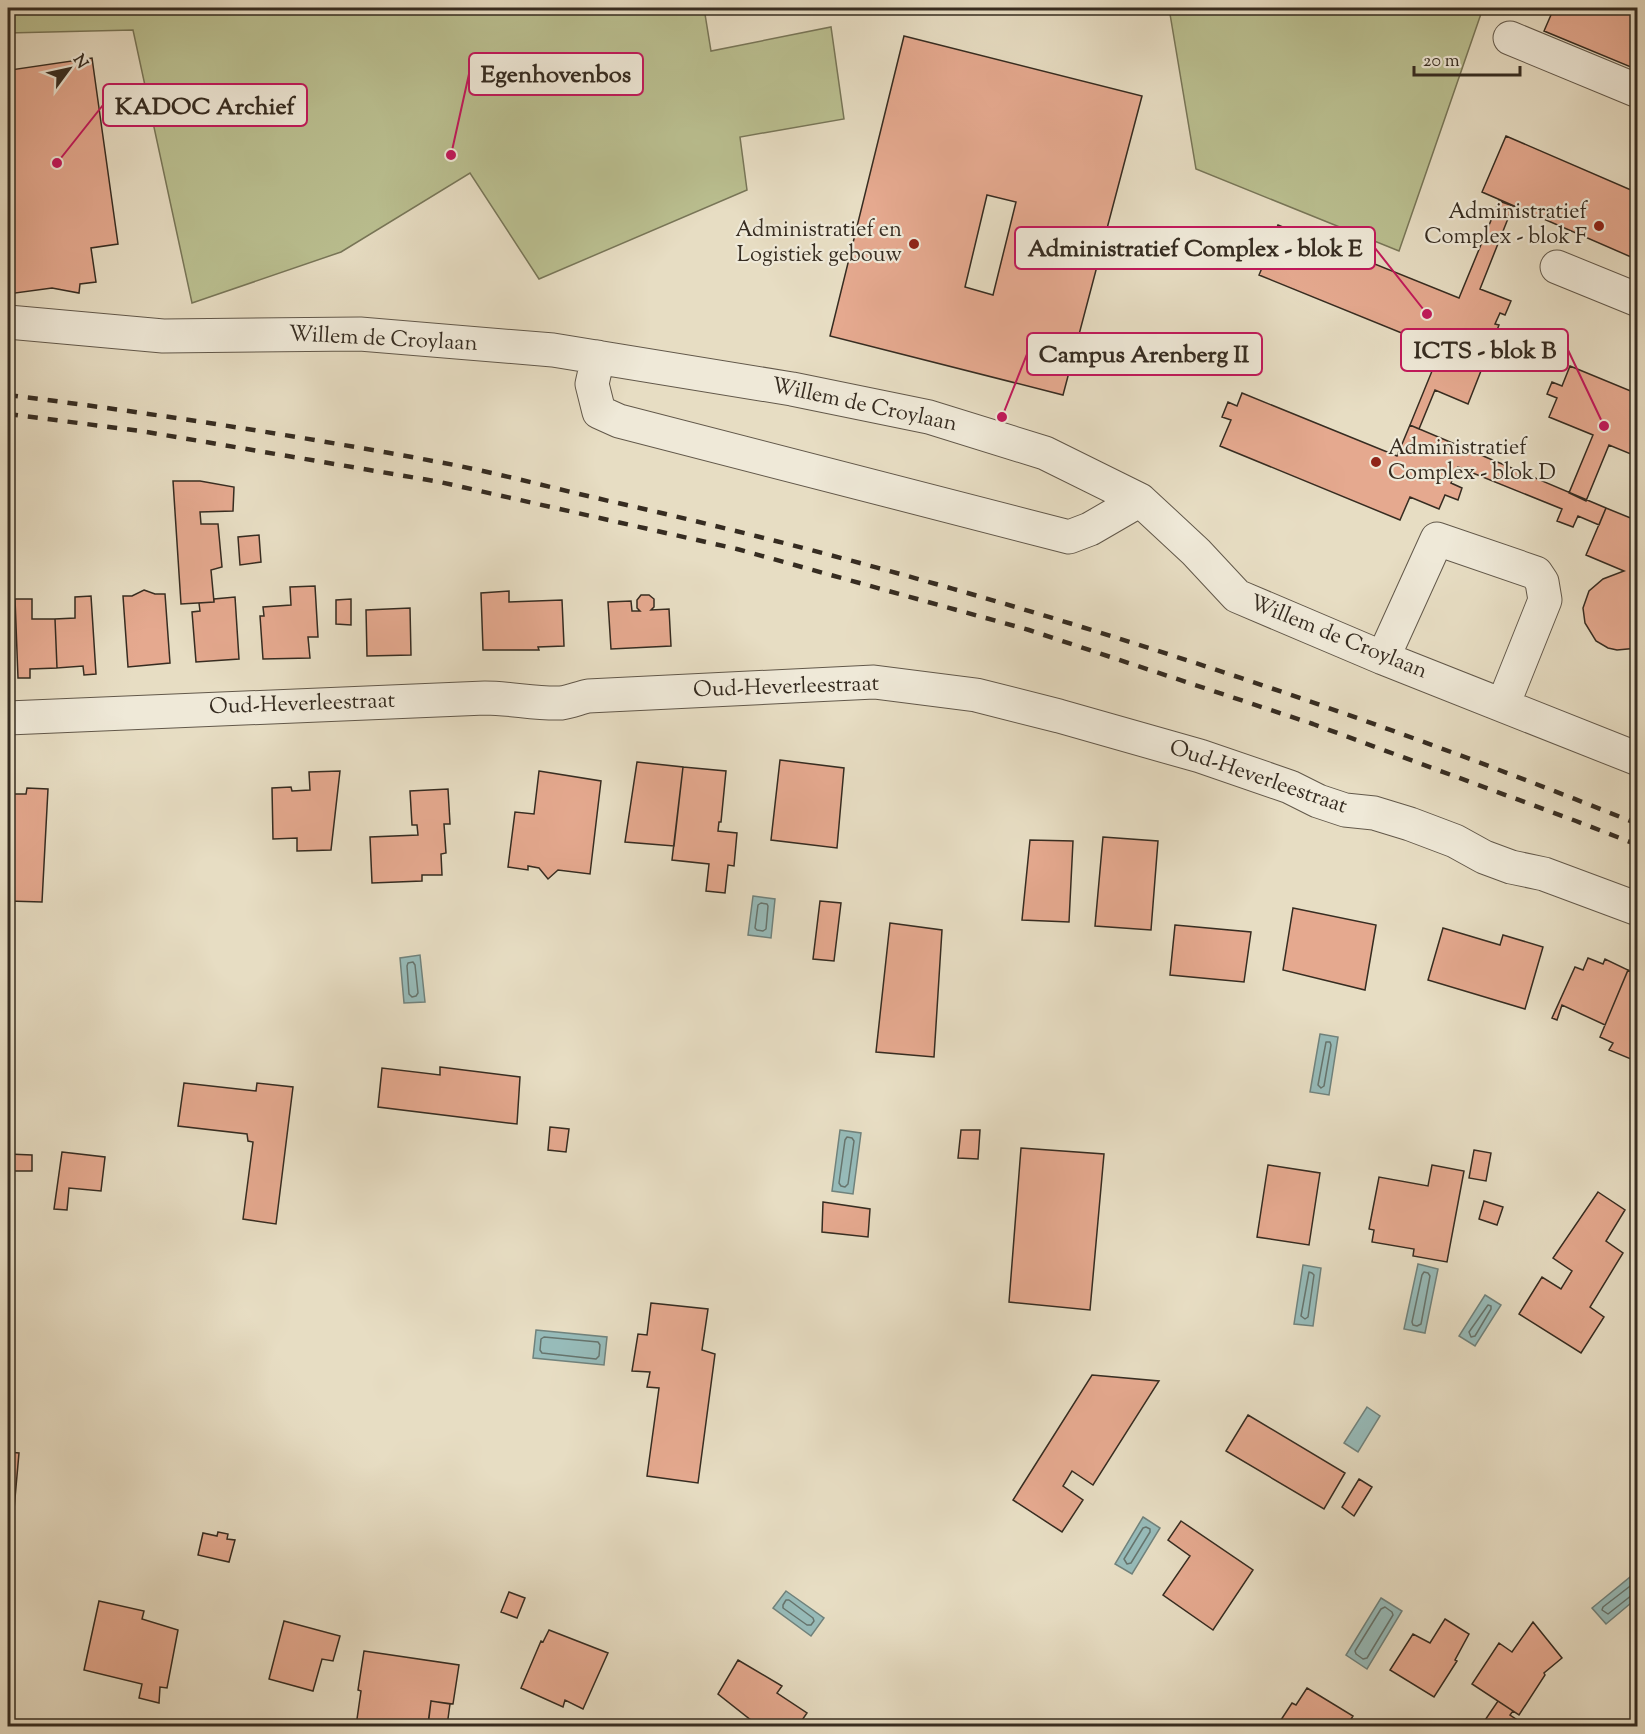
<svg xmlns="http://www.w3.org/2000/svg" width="1645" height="1734" viewBox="0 0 1645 1734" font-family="'Sorts Mill Goudy',serif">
	<rect width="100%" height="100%" fill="#e7ddc3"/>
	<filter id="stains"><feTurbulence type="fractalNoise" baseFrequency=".00333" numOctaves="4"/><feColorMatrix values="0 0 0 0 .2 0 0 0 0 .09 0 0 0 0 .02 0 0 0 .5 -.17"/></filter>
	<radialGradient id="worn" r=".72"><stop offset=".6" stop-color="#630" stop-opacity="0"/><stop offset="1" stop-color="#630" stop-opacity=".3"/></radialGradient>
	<path fill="#babf90" stroke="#787658" stroke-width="1.5" d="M8,8H704L711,51L831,27L844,119L740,137L747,190L539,279L470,173L341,252L192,303L133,30L8,33Z
		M1169,8H1483L1399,251L1196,169Z"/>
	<path fill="#97bbb9" stroke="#70827c" stroke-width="1.5" d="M753,896L775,899L771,938L748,935Z
		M420,955L425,1002L404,1003L400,958Z
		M1320,1034L1338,1037L1329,1095L1310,1092Z
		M840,1130L861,1133L853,1194L832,1191Z
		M1418,1264L1438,1269L1425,1333L1404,1329Z
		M1303,1265L1321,1268L1313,1326L1294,1324Z
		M1485,1295L1501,1305L1475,1346L1459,1336Z
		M536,1330L607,1337L604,1365L533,1358Z
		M1367,1407L1380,1416L1358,1452L1344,1443Z
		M1143,1517L1160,1528L1132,1574L1115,1564Z
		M1635,1573L1637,1577V1598L1606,1624L1592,1608Z
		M786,1591L824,1618L811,1636L773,1608Z
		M1381,1598L1402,1611L1367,1669L1346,1655Z"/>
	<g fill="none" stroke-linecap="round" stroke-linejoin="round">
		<path stroke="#66746d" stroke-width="1.5" d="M761,903L767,904L768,906L766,929L763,931L757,930L755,928L758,905Z
			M413,962L415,965L418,993L416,996L412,997L409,994L407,966L408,963Z
			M1326,1042H1330L1331,1045L1324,1086L1321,1088L1318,1085Z
			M847,1137L852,1138L854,1141L848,1184L845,1187L841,1186L839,1183L845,1140Z
			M1309,1272L1312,1273L1314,1275L1308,1317L1305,1319L1301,1316Z
			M1424,1272L1428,1273L1430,1276L1421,1324L1417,1326L1413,1325L1412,1322L1422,1275Z
			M1488,1305L1491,1306V1309L1475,1336L1471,1337L1469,1332Z
			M544,1337L598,1342L600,1345L599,1356L596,1359L542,1353L540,1350L541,1339Z
			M1146,1527L1150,1529V1532L1131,1563L1127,1564L1124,1559L1143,1528Z
			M1638,1580L1603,1607L1602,1610L1608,1614L1632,1595L1638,1593
			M786,1600H789L813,1618L814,1621L811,1625H807L783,1608V1605Z
			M1385,1607L1392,1612L1393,1615L1367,1658L1363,1659L1356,1654L1355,1651L1381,1609Z"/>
	</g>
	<path fill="#e5a98f" stroke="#362c21" stroke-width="1.5" fill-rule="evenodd" d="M1554,8H1638V70L1544,31Z
		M904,36L1142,96L1063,395L830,336ZM987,195L1016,202L993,295L965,287Z
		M92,58L118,244L91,248L96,282L80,284L79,293L52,288L8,294V83L13,82L10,70Z
		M1506,136L1638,193V260L1482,192Z
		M1499,201L1513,206L1480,289L1511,301L1505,315L1500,313L1495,324L1499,325L1468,404L1435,390L1419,429L1410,425L1441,349L1259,275L1267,256L1258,252L1264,239L1271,242L1278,225L1459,298Z
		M1570,366L1638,394V457L1609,445L1586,501L1569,493L1593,435L1549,417L1557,398L1547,394L1552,382L1562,386Z
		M1242,393L1397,456L1410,425L1606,508L1599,525L1578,516L1573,527L1557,521L1562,509L1458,467L1451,483L1462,488L1458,500L1445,495L1439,509L1410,497L1400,520L1220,446L1231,420L1222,417L1228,402L1237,406Z
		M173,481H200L234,487L233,511L200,512L201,524H218L222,567L211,570L214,602L181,604Z
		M1606,508L1638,521V648L1617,650L1608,648L1596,641L1585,623L1583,608L1589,591L1603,579L1624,571L1586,555Z
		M259,535L261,562L240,565L238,537Z
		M315,586L318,637H308L310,658L263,659L260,616H264L263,607L291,605L290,587Z
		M144,590L155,594H165L170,663L128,667L123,596H132Z
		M509,591V602L562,600L564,646L538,647L539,650H483L481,593Z
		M641,595H649L654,599V607L651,610L669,609L671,646L611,649L608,602L631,601L632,611H640L637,608V600Z
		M91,596L96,674L84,675L83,666L57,668L55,619L75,618V597Z
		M235,597L239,659L196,662L192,612L200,611L199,603L214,602V599Z
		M15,599H32V619H55L57,668L30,669V678H18Z
		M351,599V625L336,624V600Z
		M410,608L411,655L367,656L366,610Z
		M780,760L844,768L837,848L771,840Z
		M637,762L683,767L674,846L625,842Z
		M683,767L726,771L721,822H719L718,831L737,833L734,866L728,865L725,893L706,891L709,864L672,860Z
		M340,771L331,850L297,851V838L273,839L272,788L291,787L292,791L310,790L309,772Z
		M539,771L601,781L590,874L558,870L548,879L539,868L528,866V870L508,867L515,812L534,814Z
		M27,788L48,789L42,902L8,901L10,794H26Z
		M448,789L450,824H444L446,853L441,854L442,875H422V881L372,883L370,837L418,835L417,825H412L410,791Z
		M1103,837L1158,841L1151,930L1095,926Z
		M1030,840L1073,841L1069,922L1022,920Z
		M820,901L841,903L834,961L813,959Z
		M1293,908L1376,925L1365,990L1283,970Z
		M890,923L942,930L934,1057L876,1052Z
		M1175,925L1251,932L1244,982L1170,975Z
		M1443,928L1500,945L1503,935L1543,947L1525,1009L1428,980Z
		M1588,958L1603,964L1605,959L1628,970L1605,1025L1562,1005L1557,1020L1552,1018L1575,967L1583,970Z
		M1628,970L1638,974V1062L1609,1050L1613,1043L1600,1037Z
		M440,1067L520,1077L517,1124L378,1107L382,1068L440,1075Z
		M184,1083L256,1091L257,1083L293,1087L276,1224L243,1219L253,1142L248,1141L247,1134L178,1126Z
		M550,1127L569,1129L566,1152L548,1150Z
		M961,1130H980L978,1159L958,1158Z
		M1021,1148L1104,1154L1090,1310L1009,1302Z
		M1474,1150L1491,1153L1486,1181L1469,1178Z
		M62,1152L105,1157L101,1191L69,1188L67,1210L54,1209Z
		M8,1154L32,1155V1171H8Z
		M1268,1165L1320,1173L1309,1245L1257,1237Z
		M1432,1165L1464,1171L1447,1262L1413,1256L1414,1249L1372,1242L1374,1230L1369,1229L1379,1177L1428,1186Z
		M1598,1192L1625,1210L1606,1241L1623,1253L1590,1307L1604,1317L1581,1353L1519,1314L1542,1277L1561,1289L1572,1271L1553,1258Z
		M1484,1201L1503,1207L1497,1225L1479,1219Z
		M823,1202L870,1209L868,1237L822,1232Z
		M651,1303L708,1309L702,1350L715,1354L698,1483L647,1476L659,1388L647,1387L650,1372L632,1371L638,1334L647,1335Z
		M1092,1375L1159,1381L1093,1485L1072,1471L1063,1486L1083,1500L1062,1532L1013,1500Z
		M1248,1415L1345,1473L1324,1509L1226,1451Z
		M8,1452L19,1453L8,1577Z
		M1359,1479L1372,1487L1354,1516L1342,1507Z
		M1181,1521L1253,1570L1213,1630L1163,1595L1190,1556L1168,1540Z
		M218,1532L228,1534L227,1539L235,1540L229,1562L198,1555L203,1533L217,1536Z
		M509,1592L525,1598L517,1618L501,1612Z
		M99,1601L144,1611L142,1619L178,1630L167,1688L160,1687L159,1703L139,1698L142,1684L84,1670Z
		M1445,1619L1469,1634L1455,1660L1457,1661L1434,1697L1390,1670L1413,1634L1430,1643Z
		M284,1621L340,1636L333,1661L322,1659L313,1691L269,1679Z
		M1533,1622L1562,1658L1544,1673L1545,1675L1519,1715L1472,1684L1499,1643L1512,1652Z
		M549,1630L608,1653L583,1709L565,1700L563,1707L521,1688L541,1641L543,1642Z
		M364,1651L459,1665L453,1704L431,1701L428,1726H356L361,1691L358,1690Z
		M738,1660L782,1686L777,1693L807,1713L798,1726H749L752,1721L718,1694Z
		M1307,1688L1353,1716L1347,1726H1277L1292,1703L1296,1705Z
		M431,1701L450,1704L447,1726L428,1723Z
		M1498,1701L1513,1711L1510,1715L1522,1723L1519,1726H1481Z"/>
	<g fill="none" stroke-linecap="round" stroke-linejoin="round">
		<g stroke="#62584a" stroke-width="35">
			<path id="minor" d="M1510,38L1638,91
				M1557,267L1638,300
				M8,322L163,336L360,334L553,350L792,389L929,417L1045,453L1140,500L1196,552L1237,596L1383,658L1638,759
				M598,357L592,384L599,412L619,421L1069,537L1090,529L1140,500
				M1383,658L1437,539L1536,573L1542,582L1545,600L1503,705
				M8,718L485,698C511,698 535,704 561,703C570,702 579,698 588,696L874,682L976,695L1059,716L1200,756L1290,787L1318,801L1345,810L1374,813L1410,824L1455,841L1484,857L1511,867L1544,874L1638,909"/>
		</g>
		<use href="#minor" stroke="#efe9d8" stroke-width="33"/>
		<path stroke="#362c21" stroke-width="4.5" stroke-dasharray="10 10" stroke-linecap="butt" d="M8,395C153,413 299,436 444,463C502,474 560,490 618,503C966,582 1306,691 1638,824
			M8,414L141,431L440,482L737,549L1029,630L1313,724L1576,821L1638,845"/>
	</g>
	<g fill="#8f2418" stroke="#efe9d8" stroke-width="2">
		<circle cx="1599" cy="226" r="6"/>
		<circle cx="914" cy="244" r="6"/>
		<circle cx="1376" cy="462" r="6"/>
	</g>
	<g text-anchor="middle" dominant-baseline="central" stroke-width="4.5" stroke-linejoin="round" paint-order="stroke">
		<g font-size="22" fill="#362c21" stroke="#efe9d8" text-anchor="end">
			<text x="1587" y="213">Administratief<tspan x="1587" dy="25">Complex - blok F</tspan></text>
			<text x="902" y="231">Administratief en<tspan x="902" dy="25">Logistiek gebouw</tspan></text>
			<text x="1388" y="449" text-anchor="start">Administratief<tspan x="1388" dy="25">Complex - blok D</tspan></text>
		</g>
		<g font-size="22" fill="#362c21" stroke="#efe9d8">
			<text transform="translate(383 340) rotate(3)">Willem de Croylaan</text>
			<text transform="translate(864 406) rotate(12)">Willem de Croylaan</text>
			<text transform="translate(1338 638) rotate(22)">Willem de Croylaan</text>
			<text transform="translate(786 688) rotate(-2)">Oud-Heverleestraat</text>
			<text transform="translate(302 705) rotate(-2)">Oud-Heverleestraat</text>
			<text transform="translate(1258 778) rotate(19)">Oud-Heverleestraat</text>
		</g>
	</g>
	<path fill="none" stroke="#c2185b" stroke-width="2" d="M451 155L469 74M57 163L103 105M1427 314L1375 248M1604 426L1568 350M1002 417L1027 354"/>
	<g fill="#c2185b" stroke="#efe9d8" stroke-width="2">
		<circle cx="451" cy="155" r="6"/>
		<circle cx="57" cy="163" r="6"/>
		<circle cx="1427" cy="314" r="6"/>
		<circle cx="1604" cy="426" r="6"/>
		<circle cx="1002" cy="417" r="6"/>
	</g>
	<g fill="#efe9d8" stroke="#c2185b" stroke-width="2">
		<rect x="469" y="53" width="174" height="42" rx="6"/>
		<rect x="103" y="84" width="204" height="42" rx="6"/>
		<rect x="1015" y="227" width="360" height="42" rx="6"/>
		<rect x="1401" y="329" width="167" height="42" rx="6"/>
		<rect x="1027" y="333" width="235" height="42" rx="6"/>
	</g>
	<g font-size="24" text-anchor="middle" font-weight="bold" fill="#362c21">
		<text x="556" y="82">Egenhovenbos</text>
		<text x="205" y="114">KADOC Archief</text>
		<text x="1195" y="256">Administratief Complex - blok E</text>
		<text x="1485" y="358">ICTS - blok B</text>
		<text x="1144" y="362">Campus Arenberg II</text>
	</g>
	<rect width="1645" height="1734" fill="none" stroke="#e7ddc3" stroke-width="30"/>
	<rect x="9" y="9" width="1627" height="1716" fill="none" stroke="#362c21" stroke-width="3"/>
	<rect x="15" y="15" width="1615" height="1704" fill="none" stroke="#362c21" stroke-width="1.5"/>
	<g transform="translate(69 69) rotate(57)" stroke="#efe9d8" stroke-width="4.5" paint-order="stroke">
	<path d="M0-4.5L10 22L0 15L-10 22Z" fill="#362c21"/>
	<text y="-9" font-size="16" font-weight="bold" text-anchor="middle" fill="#362c21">N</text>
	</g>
	<path d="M1414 66v9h106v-9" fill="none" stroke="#362c21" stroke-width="3"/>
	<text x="1423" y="66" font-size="18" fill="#362c21" stroke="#efe9d8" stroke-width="4.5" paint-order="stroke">20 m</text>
	<rect width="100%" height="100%" filter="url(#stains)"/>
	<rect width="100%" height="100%" fill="url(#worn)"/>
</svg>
